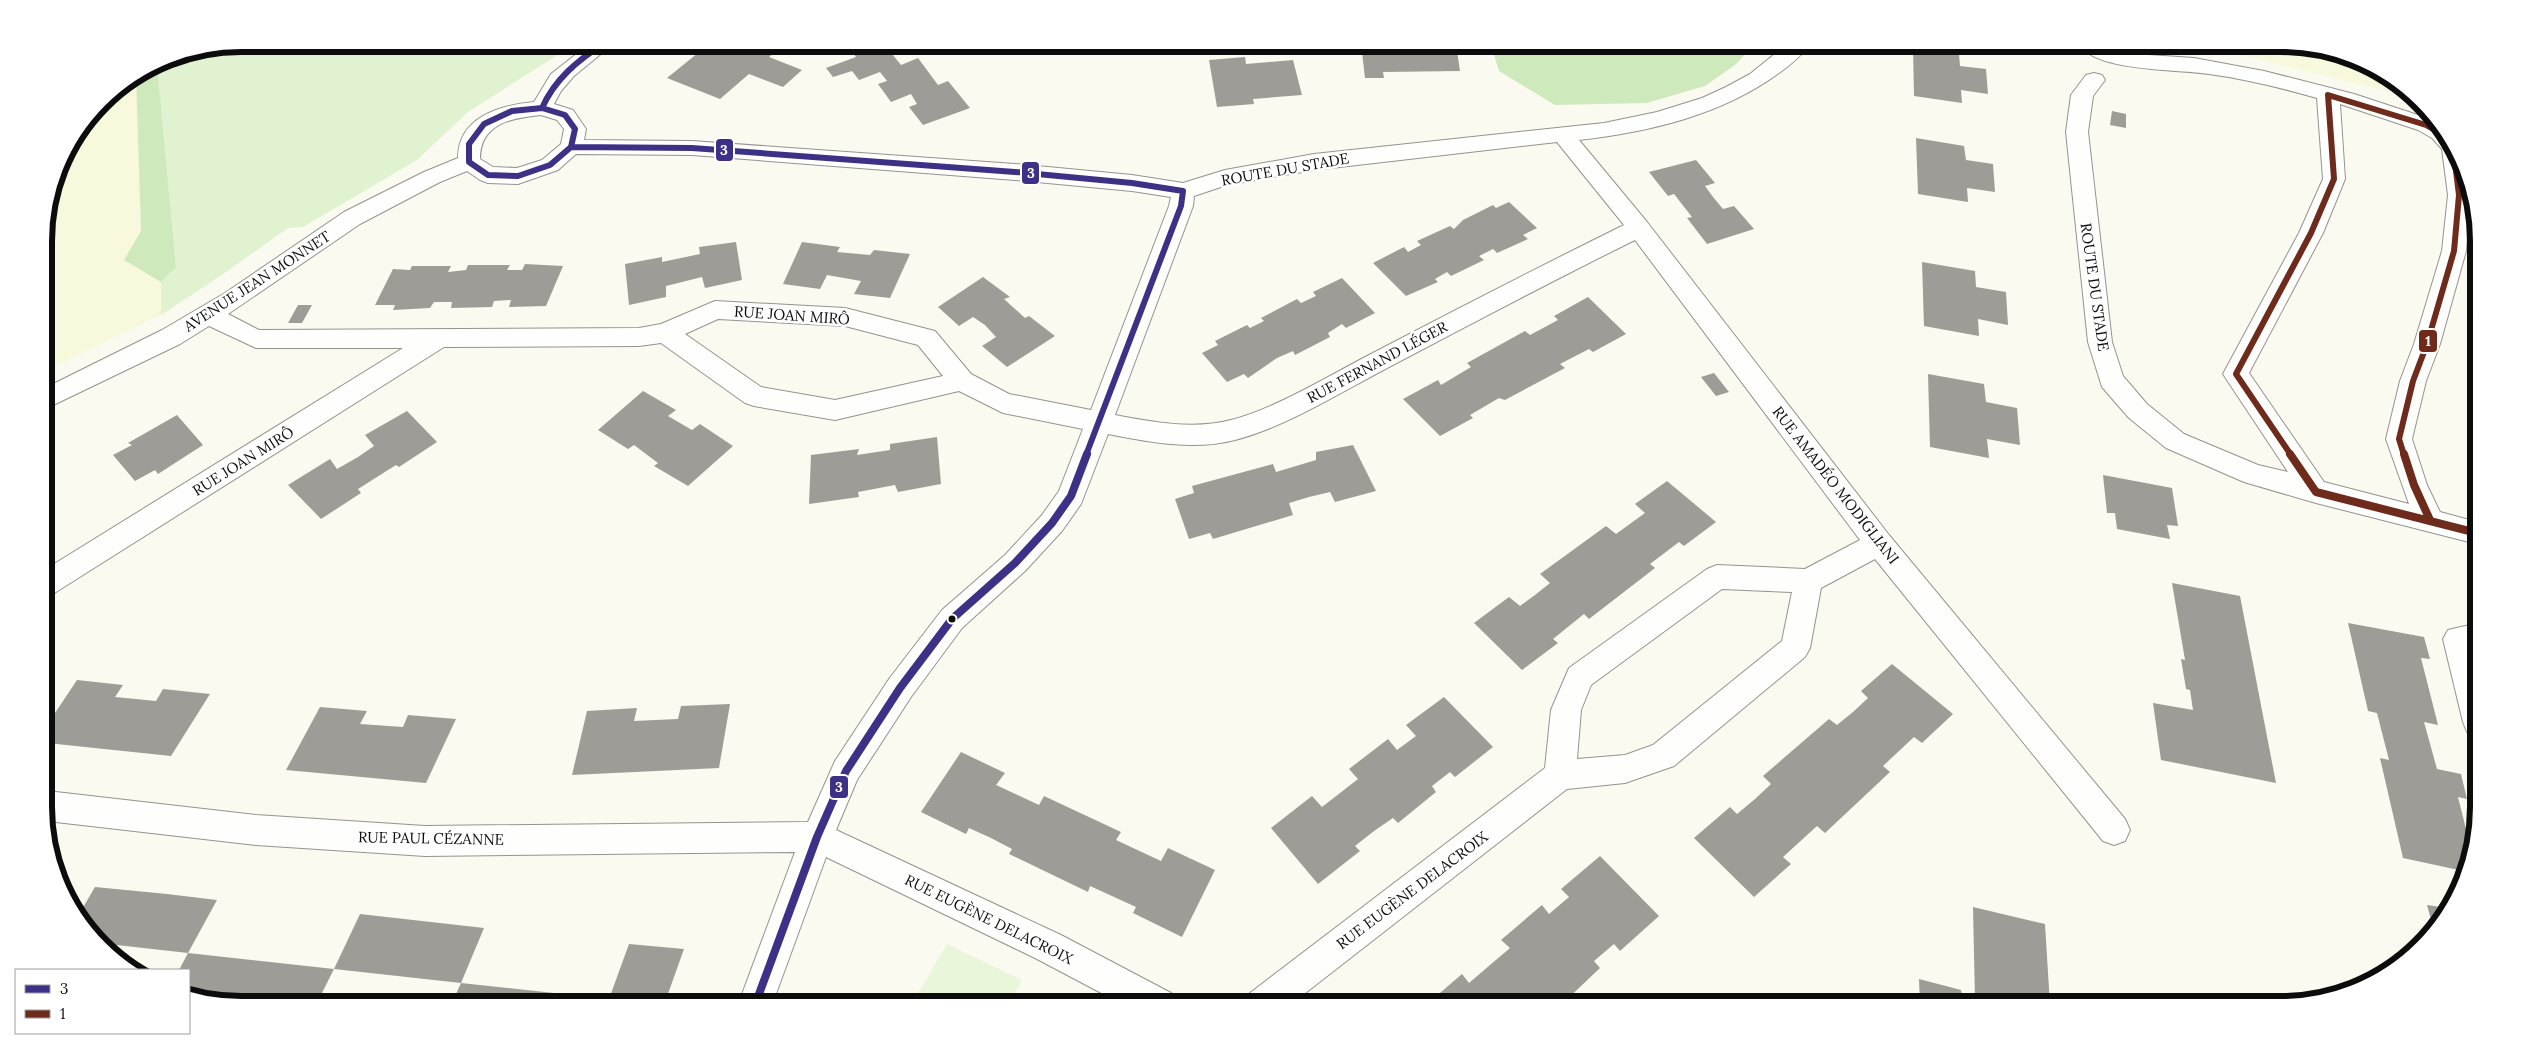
<svg xmlns="http://www.w3.org/2000/svg" width="2522" height="1049" viewBox="0 0 2522 1049" font-family="Lora,serif">
	<rect width="100%" height="100%" fill="#fbfaf0"/>
	<path fill="#f7f8dc" d="M2199,44H2281L2344,54L2391,77L2415,98Z
		M136,77L141,231L124,260L161,282V315L45,371L44,228L64,154L111,93Z"/>
	<path fill="#e0f2cf" d="M241,44H575L468,112L417,160L303,227L288,228L219,277L161,315V282L176,267L157,64L166,59Z"/>
	<path fill="#ceeabc" d="M1653,44H1755L1735,65L1705,86L1647,103L1555,105L1499,71L1492,48L1621,49Z
		M157,64L176,267L161,282L124,260L141,231L136,77Z"/>
	<path fill="#eaf6d9" d="M947,944L1022,980L1008,1005H911Z"/>
	<path fill="#9e9c96" d="M709,44H785L769,57L802,70L783,87L749,74L720,99L667,78Z
		M864,44H884L901,65L918,58L938,85L948,81L970,108L923,125L909,107L917,104L911,94L891,102L878,84L887,81L880,72L859,80L852,71L833,77L826,68L856,57L850,49Z
		M1361,44H1456L1460,71L1383,72L1384,78H1365Z
		M1913,47L1959,54L1960,66L1986,69L1988,94L1961,90L1962,103L1914,96Z
		M1245,57L1246,64L1293,60L1302,95L1253,99L1254,104L1217,107L1209,60Z
		M2112,111L2126,114V128L2110,125Z
		M1916,138L1964,146L1966,160L1993,164L1995,192L1967,188L1968,202L1918,194Z
		M1696,160L1715,183L1705,186L1713,197L1723,209L1734,206L1754,229L1707,244L1687,218L1692,217L1674,194L1668,196L1649,172Z
		M1509,202L1537,228L1523,235L1528,239L1497,253L1493,249L1479,256L1484,260L1451,276L1447,272L1435,279L1438,282L1406,296L1373,263L1404,247L1408,252L1421,245L1417,241L1450,226L1454,229L1463,220L1493,205L1496,208Z
		M736,242L742,280L705,288L702,277L666,286V297L629,305L625,264L662,257V262L700,254L699,247Z
		M802,242L840,247L837,252L870,255L874,250L910,254L890,298L854,294L861,281L827,275L820,289L783,284Z
		M1922,262L1975,271L1976,287L2006,292L2008,325L1978,319L1979,336L1924,326Z
		M525,264L563,266L546,306L509,307L511,300L494,301L492,307L451,308L452,302H434L430,308L393,310L395,305H375L393,269L410,270L412,266H451L448,272L466,270L468,265H510L507,270H522Z
		M983,277L1010,297L1004,299L1025,318L1029,316L1055,336L1007,367L982,346L996,337L985,325L973,317L959,326L938,307Z
		M1342,278L1375,313L1346,328L1342,324L1328,333L1330,337L1295,355L1293,351L1277,358L1248,378L1244,374L1227,382L1202,353L1218,345L1215,341L1247,325L1250,328L1264,321L1261,318L1297,299L1301,303L1316,296L1313,292Z
		M1588,297L1626,334L1593,352L1589,349L1560,364L1565,368L1505,400L1499,398L1470,415L1473,418L1440,436L1403,399L1438,380L1441,385L1471,367L1467,363L1525,331L1530,335L1558,320L1554,316Z
		M298,305H312L302,323H288Z
		M1714,373L1729,392L1716,396L1701,377Z
		M1928,374L1984,384L1986,402L2017,408L2020,445L1987,439L1989,458L1930,447Z
		M643,391L676,410L668,416L692,430L700,424L733,446L688,486L654,466L658,463L634,445L628,449L598,430Z
		M407,411L437,442L399,467L396,465L358,489L361,493L321,519L288,485L330,459L337,469L358,457L374,446L365,435Z
		M177,415L203,445L158,474L155,470L135,481L113,455L132,445L128,443Z
		M937,437L941,484L898,492L895,485L858,492L859,497L809,504L811,455L859,449L857,455L890,450V444Z
		M1353,445L1376,491L1335,502L1330,492L1309,497L1289,503L1293,515L1213,539L1210,533L1189,539L1175,499L1194,493L1192,486L1273,464L1276,472L1316,460V452Z
		M2103,475L2172,488L2178,526L2167,525L2170,539L2117,529L2115,513H2107Z
		M1667,481L1716,522L1684,546L1679,542L1650,564L1655,568L1589,619L1584,614L1553,639L1558,643L1522,670L1474,623L1509,597L1520,606L1535,595L1550,583L1540,574L1606,526L1616,534L1645,513L1635,504Z
		M2172,583L2240,596L2276,783L2161,760L2153,703L2193,710L2190,690L2186,689L2181,659L2185,660Z
		M2348,623L2424,637L2430,659L2421,658L2438,725L2424,722L2437,769L2461,774L2467,799L2458,797L2471,849L2468,872L2403,858L2380,758L2389,760L2377,713L2368,711Z
		M1892,664L1953,714L1922,743L1914,737L1899,751L1883,766L1890,772L1825,833L1817,826L1783,857L1791,864L1754,897L1694,838L1730,807L1737,814L1755,799L1771,784L1763,776L1829,719L1837,725L1853,712L1868,698L1861,691Z
		M77,680L123,685L115,697L156,701L163,689L210,694L171,756L47,743V725Z
		M1444,697L1493,747L1455,777L1450,772L1432,786L1436,792L1398,823L1393,818L1374,831L1355,846L1360,851L1318,884L1271,828L1312,796L1322,807L1358,779L1349,769L1388,739L1397,750L1416,736L1406,725Z
		M730,704L719,768L572,775L587,711L637,708L634,721L678,719L681,706Z
		M320,707L367,711L360,724L403,727L408,715L456,719L426,783L286,770Z
		M961,752L1005,773L996,785L1039,805L1044,796L1121,832L1116,840L1161,861L1168,848L1215,870L1182,937L1133,913L1136,907L1090,886L1088,892L1009,854L1012,849L991,838L969,828L966,834L921,812Z
		M1600,856L1659,916L1620,951L1614,944L1594,961L1600,968L1561,1005L1553,997L1544,1005H1426L1462,974L1469,983L1490,965L1510,948L1501,940L1542,905L1549,914L1569,897L1561,889Z
		M95,887L167,894L217,900L188,953L99,943L78,916Z
		M2427,905L2448,908L2434,931Z
		M1973,907L2045,924L2050,1005H1920L1919,979L1961,990L1962,996L1975,1000Z
		M360,914L484,928L461,983L334,969L316,1005H241L189,997V970H179L188,953L334,969Z
		M629,944L684,949L664,1005L609,999Z
		M461,983L609,999L607,1005H451Z"/>
	<g fill="none" stroke-linecap="round" stroke-linejoin="round">
		<g stroke="#94938f" stroke-width="2">
			<path id="lane" d="M2478,623V648H2475L2478,660V736L2467,732L2463,722L2443,639L2448,630Z"/>
		</g>
		<g stroke="#94938f" stroke-width="2">
			<path id="street" d="M589,44H613L574,76L561,91L554,104L573,110L586,129L584,140L692,141L1015,164L1132,175L1183,183L1225,170L1314,154L1604,123L1657,112L1702,98L1726,87L1750,74L1787,44H1809C1803,55 1790,65 1779,73C1722,115 1649,132 1579,140L1647,222L1889,535L2125,819L2130,830L2125,841L2114,845L2103,841L1875,559L1821,588L1810,648L1805,657L1674,766L1625,783L1567,789L1290,1005H1245L1250,993L1545,768L1551,710L1569,668L1707,569L1717,565L1805,569L1860,540L1635,240C1552,281 1471,324 1389,367C1341,392 1288,426 1235,440C1194,451 1148,442 1108,434L1081,504L1062,531L1025,571L962,628L911,697L857,780L836,830L1061,935L1171,993L1176,1005H1124L1037,959L826,857L772,1005H738L795,852L425,856L256,845L47,821V791L256,815L425,826L808,822L835,761L889,679L942,610L1005,555L1042,515L1059,491L1083,429L1003,413L959,391L835,420L754,406L745,403L661,343L639,346L444,347L56,592L46,596V569L403,348H256L209,326L180,344L45,409V388L162,330L225,293L344,212L424,172L458,158C458,117 500,105 534,102L551,74ZM541,115L557,120L564,129L561,144L542,160L517,168L493,167L480,159C480,123 512,118 541,115ZM1557,142L1624,225C1539,267 1455,310 1371,354C1330,375 1275,409 1231,420C1194,430 1151,422 1115,415L1193,206L1194,196L1227,185L1314,170ZM576,154L692,155L1015,180L1132,191L1171,197L1169,206L1091,410L1009,394L971,374L935,331L845,308L715,301L661,324L639,328L259,330L228,314L360,224L440,182L467,171L480,180L488,183L518,184L558,170ZM718,319L845,326L918,345L943,376L835,400L761,387L685,334ZM1722,589L1792,592L1782,641L1653,745L1625,755L1577,759L1581,710L1591,685Z
				M2079,44H2104L2133,54L2194,58L2264,71L2354,94L2436,121L2458,154L2470,195L2466,251L2440,344L2426,381L2412,439L2427,485L2440,512L2477,522V544L2316,503L2244,482L2166,448L2129,418L2102,387L2088,342L2066,132L2071,95L2086,75L2094,73L2102,75L2105,80L2093,96L2088,132L2112,342L2123,376L2147,404L2184,434L2258,465L2288,472L2223,374L2299,233L2323,179L2317,98C2282,88 2246,79 2209,74C2179,69 2095,72 2079,44ZM2340,104L2418,130L2432,138L2442,149L2448,195L2442,251L2414,344L2400,381L2386,439L2409,504L2324,482L2249,373L2323,233L2345,179Z"/>
		</g>
		<use href="#lane" fill="#fefefd" fill-rule="evenodd"/>
		<use href="#street" fill="#fefefd" fill-rule="evenodd"/>
		<g stroke="#fff" stroke-width="9">
			<path id="bus-1-far1" d="M542,108C555,79 577,61 603,44
				M542,108L565,115L575,129L571,147L550,165L518,176L488,175L469,162V144L484,124L512,111Z
				M571,147L692,148L1015,172L1132,183L1183,191
				M1086,455L1181,206L1183,191"/>
		</g>
		<g stroke="#fff" stroke-width="12">
			<path id="bus-1" d="M755,1005L817,837L846,771L900,688L952,619L1015,563L1052,523L1071,496L1087,454"/>
		</g>
		<g stroke="#fff" stroke-width="9">
			<path id="bus-2-far1" d="M2291,455L2236,374L2311,233L2334,179L2328,95L2426,125L2440,133L2453,147L2459,195L2454,251L2427,344L2413,381L2399,439L2404,455"/>
		</g>
		<g stroke="#fff" stroke-width="12">
			<path id="bus-2" d="M2290,454L2316,492L2477,533
				M2404,454L2414,485L2430,520"/>
		</g>
		<use href="#bus-1-far1" stroke="#3c3187" stroke-width="6"/>
		<use href="#bus-1" stroke="#3c3187" stroke-width="8"/>
		<use href="#bus-2-far1" stroke="#6e2a1b" stroke-width="6"/>
		<use href="#bus-2" stroke="#6e2a1b" stroke-width="8"/>
	</g>
	<circle fill="#0c0c0c" stroke="#fff" stroke-width="2" cx="952" cy="619" r="4.5"/>
	<g text-anchor="middle" dominant-baseline="central" stroke-width="5" stroke-linejoin="round" paint-order="stroke">
		<g font-size="15" fill="#0c0c0c" stroke="#fff">
			<text transform="translate(1285 169) rotate(-10)">ROUTE DU STADE</text>
			<text transform="translate(257 281) rotate(-33)">AVENUE JEAN MONNET</text>
			<text transform="translate(2095 287) rotate(82)">ROUTE DU STADE</text>
			<text transform="translate(792 315) rotate(4)">RUE JOAN MIRÔ</text>
			<text transform="translate(1377 362) rotate(-28)">RUE FERNAND LÉGER</text>
			<text transform="translate(243 461) rotate(-32)">RUE JOAN MIRÔ</text>
			<text transform="translate(1836 485) rotate(52)">RUE AMADÉO MODIGLIANI</text>
			<text transform="translate(431 838) rotate(1)">RUE PAUL CÉZANNE</text>
			<text transform="translate(1412 890) rotate(-37)">RUE EUGÈNE DELACROIX</text>
			<text transform="translate(989 919) rotate(26)">RUE EUGÈNE DELACROIX</text>
		</g>
	</g>
	<path d="M0 0H2522V1049H0ZM241 52H2281A189 189 0 0 1 2470 241V807A189 189 0 0 1 2281 996H241A189 189 0 0 1 52 807V241A189 189 0 0 1 241 52Z" fill="#fff" fill-rule="evenodd"/>
	<path fill="none" stroke="#0c0c0c" stroke-width="6" d="M241 52H2281A189 189 0 0 1 2470 241V807A189 189 0 0 1 2281 996H241A189 189 0 0 1 52 807V241A189 189 0 0 1 241 52Z"/>
	<g stroke="#fff" stroke-width="2">
		<rect x="715" y="138" width="19" height="24" rx="5" fill="#3c3187"/>
		<rect x="1021" y="161" width="19" height="24" rx="5" fill="#3c3187"/>
		<rect x="2418" y="329" width="20" height="24" rx="5" fill="#6e2a1b"/>
		<rect x="829" y="775" width="20" height="24" rx="5" fill="#3c3187"/>
	</g>
	<g font-size="14" text-anchor="middle" font-weight="bold" fill="#fff">
		<text x="724" y="155">3</text>
		<text x="1031" y="178">3</text>
		<text x="2428" y="346">1</text>
		<text x="839" y="792">3</text>
	</g>
	<rect x="15" y="969" width="175" height="65" fill="#ffffff" stroke="#9e9e9e"/>
	<rect x="25" y="985" width="25" height="8" fill="#3c3187" stroke="#9e9e9e"/>
	<text x="60" y="994" font-size="15" fill="#0c0c0c">3</text>
	<rect x="25" y="1010" width="25" height="8" fill="#6e2a1b" stroke="#9e9e9e"/>
	<text x="60" y="1019" font-size="15" fill="#0c0c0c">1</text>
</svg>
